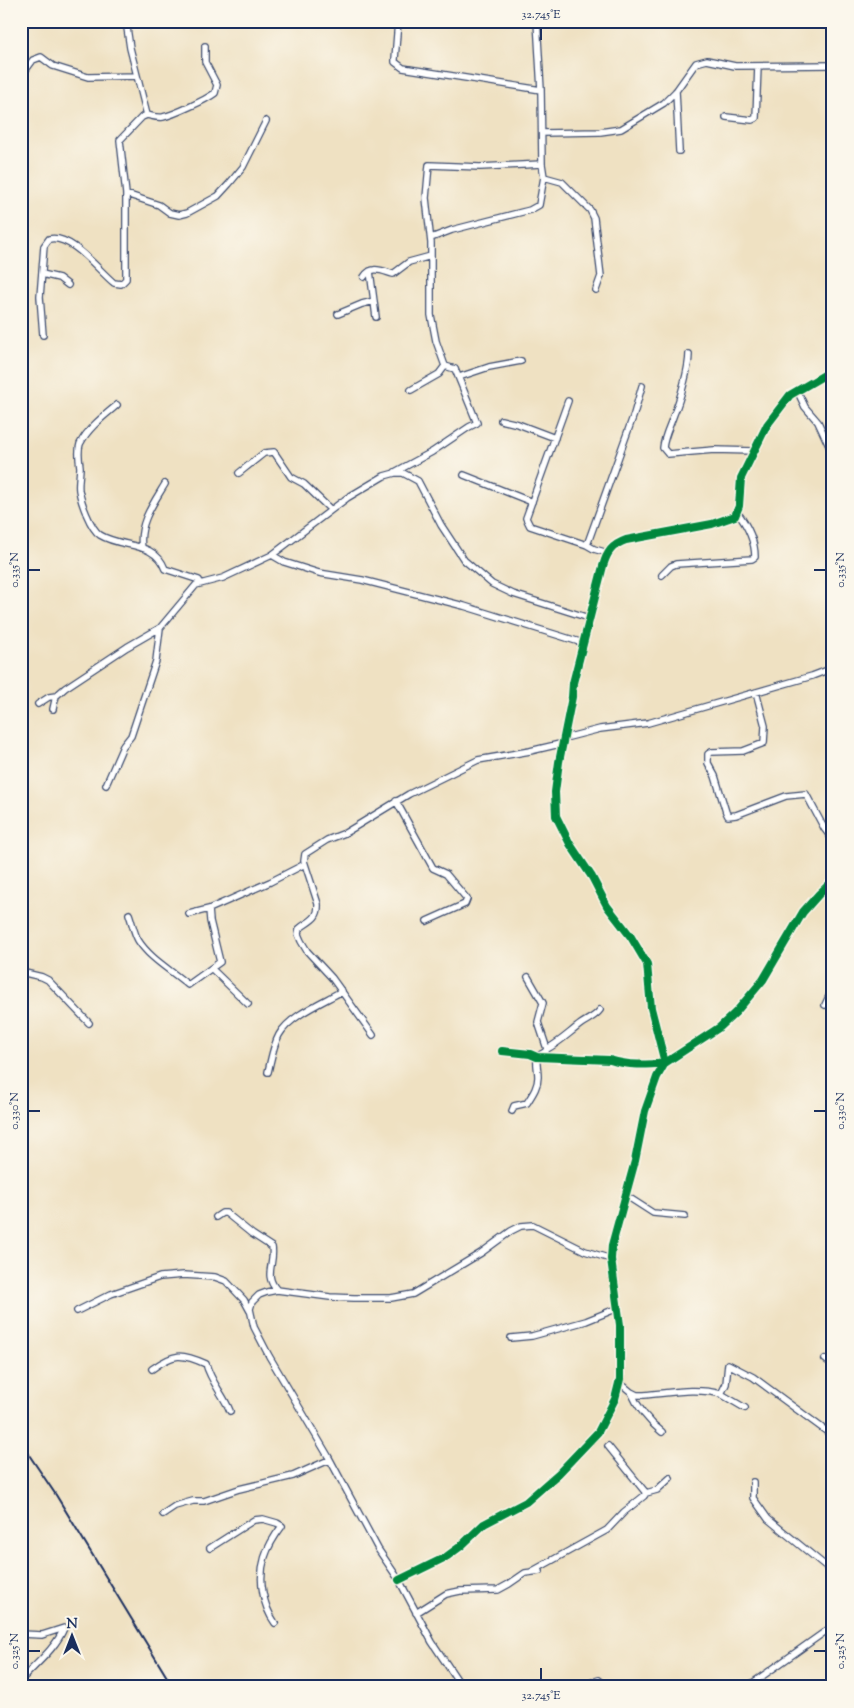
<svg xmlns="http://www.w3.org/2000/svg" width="854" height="1708" viewBox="0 0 854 1708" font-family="'Sorts Mill Goudy',serif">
	<rect width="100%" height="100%" fill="#fbf7ec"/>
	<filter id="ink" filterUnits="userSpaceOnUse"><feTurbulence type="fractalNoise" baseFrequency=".02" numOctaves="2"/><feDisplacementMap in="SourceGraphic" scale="10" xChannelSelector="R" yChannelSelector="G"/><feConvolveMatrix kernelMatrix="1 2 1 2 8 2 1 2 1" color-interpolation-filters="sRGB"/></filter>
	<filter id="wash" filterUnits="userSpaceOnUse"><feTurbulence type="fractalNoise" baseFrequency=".0096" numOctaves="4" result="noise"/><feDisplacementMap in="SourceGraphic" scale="20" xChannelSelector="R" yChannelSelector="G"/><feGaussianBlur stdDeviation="1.12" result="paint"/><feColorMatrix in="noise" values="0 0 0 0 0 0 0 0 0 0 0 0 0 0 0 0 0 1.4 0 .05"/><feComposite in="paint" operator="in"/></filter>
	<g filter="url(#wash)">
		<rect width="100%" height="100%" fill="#efe1c2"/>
	</g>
	<g filter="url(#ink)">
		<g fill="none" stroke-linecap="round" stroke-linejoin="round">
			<g stroke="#3b4a6d" stroke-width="8">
				<path id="street" d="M398,21L395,59V62L403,68L541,90
					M21,76L33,60L41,57L53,66L88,77L137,76
					M676,91L679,151
					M147,115C152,116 157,118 163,117C173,115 206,100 215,93L217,85L205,62V46
					M726,117L752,120L756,118L758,66
					M542,133L600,132L621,129L664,103L676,91L696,63L707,60L735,66L833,65
					M544,177L562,182L590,210L594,218L601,276L596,290
					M126,194L159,205L170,213L179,215L187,213L218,196L229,184L243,167L266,121
					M431,238L452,230L530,210L539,205L544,177L542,164L541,90L537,21
					M370,271L376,317
					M42,274L59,278L68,285
					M364,277C372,265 382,271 393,274L409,262L431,256
					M338,314L362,304L374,301
					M43,335L40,297L44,246L49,239C71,234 97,269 114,283L121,284L126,279V194L120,140L142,117L147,115L130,48L126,21
					M689,354C689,368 680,400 674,414C670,426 664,436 663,448L668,454L714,450L754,451
					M445,366L436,341L431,315V243L426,198L429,165L480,167L542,164
					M459,377L489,367L521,361
					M411,390L439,374L445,366
					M797,390L805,407L818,422L831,450
					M568,401L526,518L530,526L587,545
					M117,405C104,416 88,428 80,444C78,450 79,460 80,467C80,474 78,483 79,490C81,502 90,528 100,535C123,549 154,540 165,569L199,580L200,583
					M501,420L518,424L555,438
					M395,472L432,452L469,427L477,423L455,369L445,366
					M239,473L264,453L274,452L291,477L304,484L331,510
					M464,475L532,502
					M142,548C138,524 153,504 165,484
					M608,553L594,549L587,545L634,414L642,386
					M272,555L284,562L319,573L362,580L464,606L583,643
					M662,575L671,566L676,564L752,559L755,557C755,541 747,525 737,512
					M756,692L765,726L764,743L743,751L711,752L708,754V763L715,776L726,812L728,816L736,815L786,796L806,794L824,828L833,840
					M38,704L49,697L56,696
					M53,709L56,696L65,688L127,647L160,628L196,585L223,578L272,555L347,498L384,476L395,473H403L418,481L441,525L464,560L492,584L513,594L589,618
					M565,738L600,729L648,723L812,676L833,668
					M106,785L123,746L131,736L156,661L160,628
					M396,801L433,868L446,874L467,899L465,904L427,921
					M209,909L270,882L305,864
					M129,914C132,922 134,933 138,940C150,959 171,970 188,985L220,962L210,921L209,909L189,914
					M212,969L248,1004
					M21,972L42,977L48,980L89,1023
					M528,977L543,1003L538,1022L547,1049L545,1052L538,1056
					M825,1005L833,988
					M373,1035L332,978L307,951L301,941L298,934L299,929C308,921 319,920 318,904L304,861L305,854L327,840L345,833L409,794L478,760L530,751L564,743
					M547,1049C560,1042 569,1033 581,1024C588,1019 595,1017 600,1010
					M502,1051L530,1054L537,1057L610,1060C629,1066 646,1065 665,1063L651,1008L647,964L631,937L607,906L592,877L570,844L556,816L555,792L559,762L572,697L573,683L603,566C607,552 612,545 626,540L712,524L735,516L739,506L741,478L767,425L790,395L833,370
					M268,1072C271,1060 273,1046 279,1035C289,1016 323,1002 342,991
					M512,1111L514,1106L527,1103C532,1095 538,1087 538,1077C538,1070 536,1064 537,1056
					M625,1195L653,1213L685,1216
					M216,1217L222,1213H226L252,1234L272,1247C275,1264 263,1275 277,1290
					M77,1311L111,1294L160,1277L184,1275L215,1277L226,1281L244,1300L250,1311
					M511,1338L532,1336L586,1321L618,1308
					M825,1359L833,1365
					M152,1369C174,1353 181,1353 206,1364C211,1382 223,1394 230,1411
					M619,1382L631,1392
					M745,1408L721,1394L726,1384L728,1364L753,1377L833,1436
					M662,1432C648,1421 638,1408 631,1392L637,1395H644C669,1393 696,1387 721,1394
					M753,1482V1498L768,1519L833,1572
					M646,1493L657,1490L670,1478
					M163,1514L175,1506L193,1501H204L239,1489L293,1476L329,1460
					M210,1548L254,1520L263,1519L277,1523L282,1526C266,1547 258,1567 263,1593C265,1605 268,1613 275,1623
					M531,1572L607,1530L624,1512L644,1496L646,1493L608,1446
					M399,1580L446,1557L461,1546L484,1524L526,1502L559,1473L598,1432L615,1399L620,1379V1325L611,1259L612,1245L635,1161L645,1111L657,1077L665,1063L720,1027L736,1012L763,980L803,912L819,894L833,881
					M416,1613L446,1594L460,1591L498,1590L509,1584L525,1573L540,1571
					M21,1634L42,1635L64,1628C56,1648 36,1664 21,1680
					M462,1687L432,1642L399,1580L378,1549L328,1456L269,1356L254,1327L250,1309L252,1302L259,1295L267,1292L277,1290L330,1297L354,1298H391L413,1294L481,1253L511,1231L521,1226L533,1225L585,1251L611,1259
					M589,1687L592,1682L599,1680L607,1687
					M747,1687L833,1626"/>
			</g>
			<use href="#street" stroke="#fff" stroke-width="5.5"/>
			<path stroke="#1b2f5e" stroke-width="2" d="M21,1443L56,1495L173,1687"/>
			<g stroke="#fbf7ec" stroke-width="11">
				<path id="cycleway" d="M502,1051L530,1054L537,1057L610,1060C629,1066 646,1065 665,1063L651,1008L647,964L631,937L607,906L592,877L570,844L556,816L555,792L559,762L572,697L573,683L603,566C607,552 612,545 626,540L712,524L735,516L739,506L741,478L767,425L790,395L833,370
					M399,1580L446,1557L461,1546L484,1524L526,1502L559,1473L598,1432L615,1399L620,1379V1325L611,1259L612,1245L635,1161L645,1111L657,1077L665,1063L720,1027L736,1012L763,980L803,912L819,894L833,881"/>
			</g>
			<use href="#cycleway" stroke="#00873e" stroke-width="8"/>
		</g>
	</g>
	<path fill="none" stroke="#1b2f5e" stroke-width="2" d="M541,28V40M28,570H40M814,570H826M28,1111H40M814,1111H826M28,1651H40M814,1651H826M541,1668V1680"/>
	<rect width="854" height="1708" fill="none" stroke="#fbf7ec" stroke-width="55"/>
	<g transform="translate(72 1636)" stroke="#fbf7ec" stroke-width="4" paint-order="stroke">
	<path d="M0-4L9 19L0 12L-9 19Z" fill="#1b2f5e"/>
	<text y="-8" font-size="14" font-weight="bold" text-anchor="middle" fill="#1b2f5e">N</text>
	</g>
	<rect x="28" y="28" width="798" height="1652" fill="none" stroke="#1b2f5e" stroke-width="2"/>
	<g font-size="12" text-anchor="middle" fill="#1b2f5e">
		<text x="541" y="18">32.745°E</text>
		<text transform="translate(14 570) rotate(-90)" y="4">0.335°N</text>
		<text transform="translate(840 570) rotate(-90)" y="4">0.335°N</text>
		<text transform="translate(14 1111) rotate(-90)" y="4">0.330°N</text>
		<text transform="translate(840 1111) rotate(-90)" y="4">0.330°N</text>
		<text transform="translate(14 1651) rotate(-90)" y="4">0.325°N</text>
		<text transform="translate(840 1651) rotate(-90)" y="4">0.325°N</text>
		<text x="541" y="1699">32.745°E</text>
	</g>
</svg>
